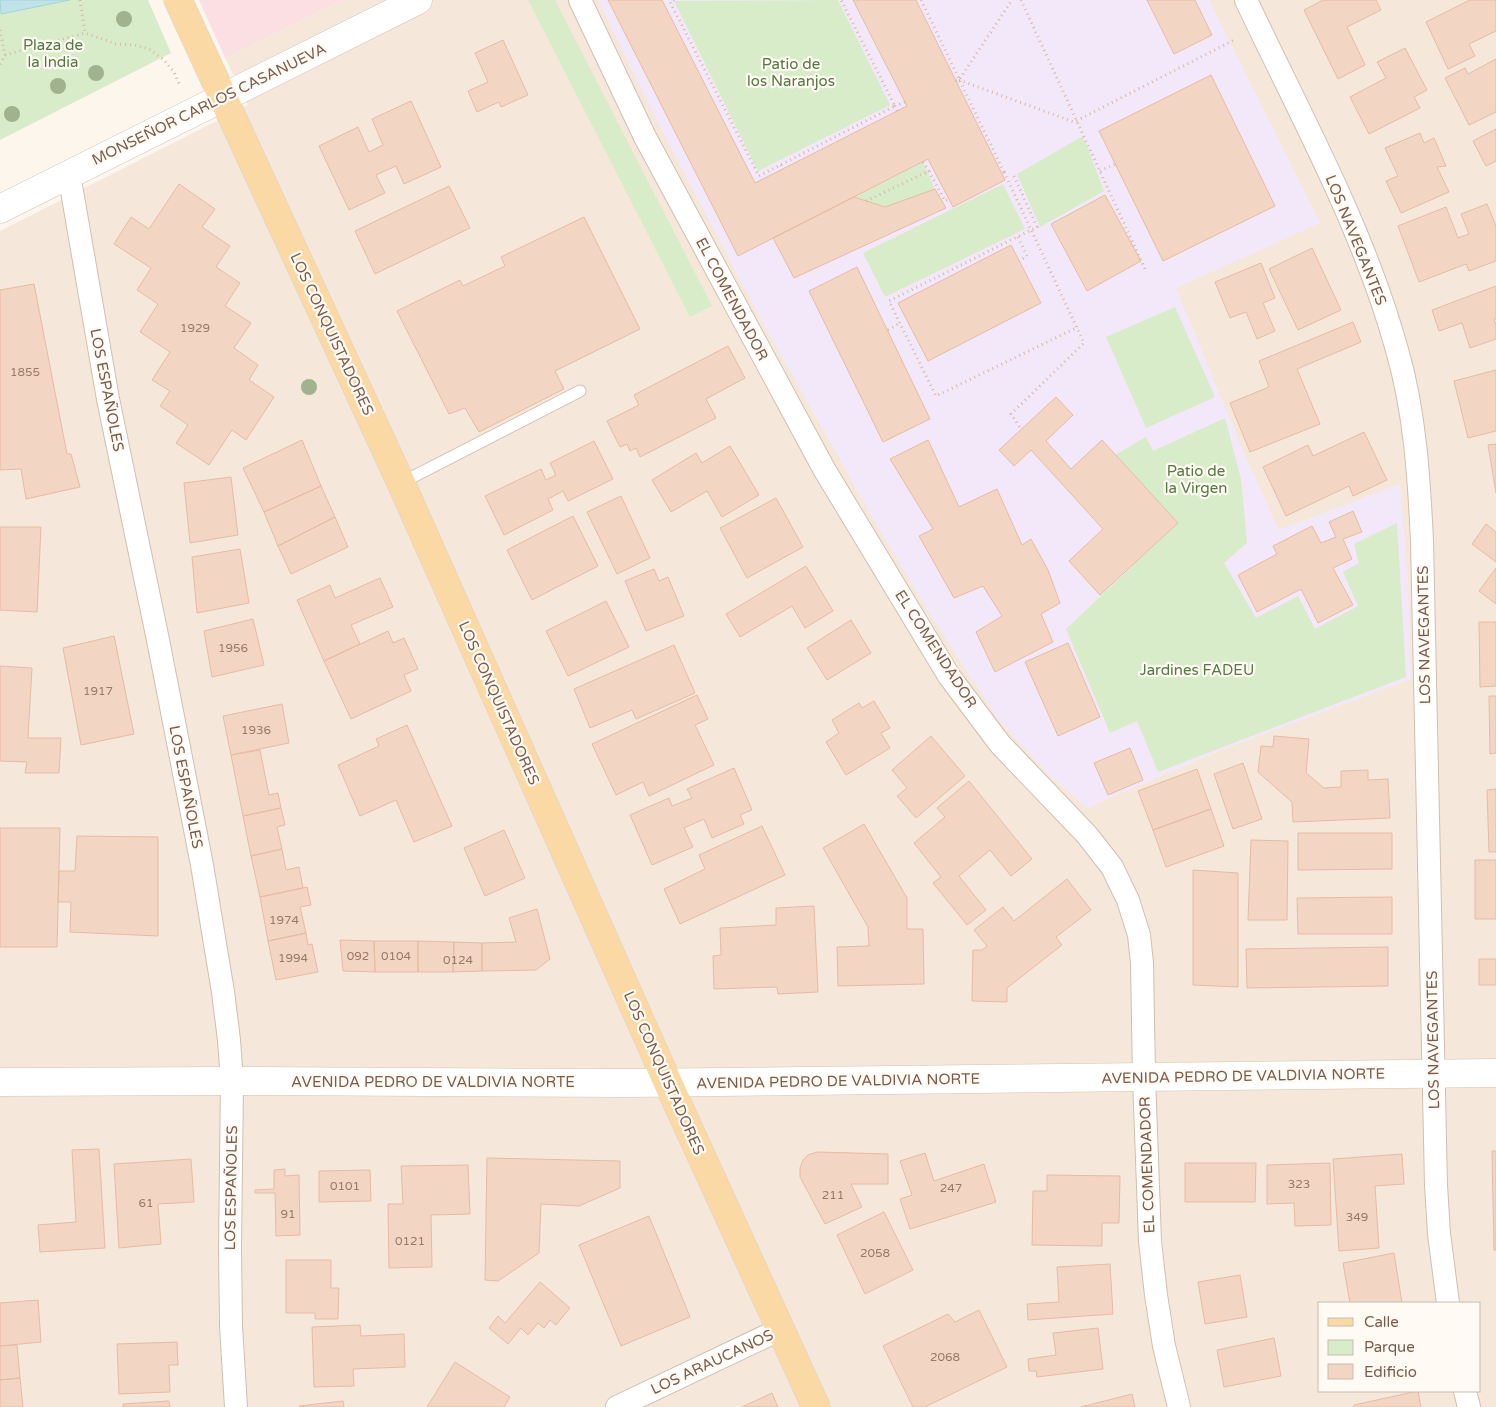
<svg xmlns="http://www.w3.org/2000/svg" width="1496" height="1407" viewBox="0 0 1496 1407" font-family="'Varela Round',sans-serif">
	<rect width="100%" height="100%" fill="#fdf6ec"/>
	<path fill="#f5e8da" fill-rule="evenodd" d="M342,0H1496V1407H0V231L248,105L225,58ZM1320,1303H1480V1391H1320Z"/>
	<path fill="#f3e8fa" d="M598,0H1209L1320,223L1176,288L1245,456L1279,530L1400,484L1408,579L1411,679L1224,749L1087,808L1048,774L1000,722L928,611L875,522L763,323L662,131Z"/>
	<path fill="#fbdfe3" d="M199,0H342L225,58Z"/>
	<path fill="#d8ecc9" d="M0,0H148L171,53L0,140Z
		M528,0H555L712,306L690,317Z
		M838,0L890,105L758,171L674,1Z
		M1083,136L1104,191L1040,227L1017,174Z
		M923,162L935,189L885,207L854,197Z
		M1003,184L1025,229L885,297L863,253Z
		M1175,307L1215,397L1146,428L1106,337Z
		M1225,418L1241,479L1247,543L1224,563L1256,618L1298,596L1315,629L1358,606L1343,572L1359,563L1354,544L1397,523L1406,677L1158,772L1137,721L1110,733L1066,629L1178,523L1115,455L1146,437L1153,451Z"/>
	<path fill="#bfe3e8" stroke="#a5d3da" d="M0,0H70L1,14Z"/>
	<path fill="#f3d5c3" stroke="#e6bba3" d="M608,0H662L755,183L907,106L853,0H916L1005,180L953,207L928,159L738,256Z
		M1147,0H1195L1212,35L1174,54Z
		M1323,0H1376L1381,10L1347,27L1365,65L1338,79L1304,10Z
		M1470,0H1496V31L1469,44L1475,56L1448,69L1426,22Z
		M503,40L528,95L501,107L499,102L477,112L468,91L488,82L475,53Z
		M1405,48L1427,90L1414,97L1420,108L1369,134L1350,97L1386,78L1377,62Z
		M1496,59V112L1469,125L1445,78L1465,68L1468,74Z
		M1211,75L1275,206L1163,261L1099,131Z
		M411,101L441,167L404,184L396,166L376,175L385,193L349,210L319,146L358,127L369,152L383,145L372,119Z
		M1496,129V161L1486,166L1473,141Z
		M1420,133L1424,143L1434,138L1446,166L1437,167L1449,192L1401,213L1386,181L1398,176L1385,148Z
		M179,184L215,209L202,227L230,246L216,267L240,283L225,306L251,323L234,348L258,365L249,380L274,397L246,440L232,430L209,465L176,443L188,425L160,406L170,391L152,380L170,352L140,332L158,304L137,290L151,268L114,244L131,217L149,229Z
		M449,186L470,228L375,274L355,231Z
		M935,189L946,208L794,278L773,238L854,197L885,207Z
		M1105,195L1141,261L1087,291L1051,224Z
		M1487,204L1496,226V261L1469,271L1466,264L1419,282L1398,226L1446,207L1458,238L1469,234L1461,214Z
		M584,217L640,329L555,371L564,389L479,432L465,408L449,414L397,311L460,280L463,286L505,266L501,257Z
		M1011,245L1041,303L928,361L898,303Z
		M1312,248L1341,310L1298,330L1269,269Z
		M1261,263L1275,298L1263,303L1275,331L1257,339L1246,312L1230,318L1215,282Z
		M857,267L930,419L883,442L809,291Z
		M34,284L67,454H71L80,487L26,499L21,469L0,470V290Z
		M1496,286V319H1494L1496,325V339L1470,348L1462,323L1439,331L1432,310Z
		M1353,322L1361,342L1297,369L1320,424L1250,452L1230,403L1269,387L1259,361Z
		M728,346L745,378L706,399L716,418L640,457L636,448L630,451L627,444L620,447L607,421L639,405L634,395Z
		M1496,370V431L1468,438L1454,381Z
		M1056,397L1073,415L1046,441L1071,469L1102,440L1178,523L1100,595L1069,561L1103,529L1031,450L1014,466L999,450Z
		M1364,432L1387,480L1353,496L1349,486L1286,516L1263,467L1308,445L1313,456Z
		M302,440L321,486L264,512L243,468Z
		M928,440L959,507L997,489L1022,545L1031,539L1048,570L1060,603L1041,614L1053,642L995,672L976,632L1002,616L983,586L954,598L919,536L933,529L890,459Z
		M594,441L613,479L568,501L563,491L548,499L553,510L504,535L485,496L541,469L546,480L556,475L550,463Z
		M1496,444V493L1488,445Z
		M730,446L759,495L722,517L707,491L671,512L652,480L696,453L702,463Z
		M231,477L238,535L190,543L184,483Z
		M321,486L335,517L278,546L264,512Z
		M621,496L650,558L617,574L587,512Z
		M776,498L803,547L747,578L720,528Z
		M1353,511L1362,532L1343,539L1352,559L1333,568L1353,605L1318,623L1301,589L1257,612L1238,575L1277,554L1273,546L1312,526L1321,543L1336,537L1329,522Z
		M573,516L598,566L532,600L507,550Z
		M335,517L348,547L291,574L278,546Z
		M1486,524L1496,532V562L1472,544Z
		M0,527H41L37,612L0,610Z
		M240,549L249,603L197,613L192,557Z
		M806,566L833,611L805,628L792,606L740,637L726,614Z
		M1496,568V604L1479,591Z
		M654,569L659,581L668,577L684,616L646,631L625,581Z
		M380,578L393,607L351,625L360,644L324,661L297,600L330,585L335,598Z
		M606,601L629,647L568,676L546,631Z
		M253,619L264,665L212,677L204,631Z
		M851,620L871,653L827,680L807,648Z
		M1479,622H1496V686L1480,687Z
		M388,631L393,643L404,638L418,669L404,675L411,691L351,719L324,661Z
		M114,636L134,734L81,745L63,648Z
		M1068,643L1100,717L1058,736L1025,662Z
		M674,645L695,693L636,719L632,710L590,728L574,689Z
		M0,666L32,668L28,738H61L59,773H25L27,762L0,761Z
		M697,695L708,719L695,725L714,765L649,796L643,782L616,795L592,744Z
		M1489,696H1496V753L1490,754Z
		M874,701L890,728L881,733L890,748L846,775L826,742L839,733L832,720L859,703L862,708Z
		M282,704L289,743L231,755L223,716Z
		M407,725L452,826L414,842L396,800L360,816L338,765L379,746L376,739Z
		M931,736L965,776L916,818L897,796L907,788L892,770Z
		M1274,736L1309,739L1306,773L1324,788L1341,787V771L1368,770V780L1388,779L1390,818L1293,822L1292,802L1258,772L1261,746L1273,747Z
		M1130,748L1143,780L1108,795L1094,763Z
		M260,750L269,795L278,793L281,808L243,816L231,755Z
		M1243,763L1262,819L1233,829L1214,774Z
		M734,768L752,810L740,815L744,824L712,838L704,819L684,828L693,847L652,865L630,815L669,798L672,806L692,798L687,789Z
		M1197,769L1211,809L1153,830L1138,791Z
		M969,781L1032,859L1011,876L990,850L959,876L986,910L967,925L933,883L941,877L914,843L945,817L937,808Z
		M1496,789V852H1489L1487,790Z
		M281,808L285,825L277,827L282,849L251,856L243,816Z
		M1211,809L1224,846L1166,867L1153,830Z
		M864,824L907,898V929H923L924,984L838,986L837,947L869,946L868,927L823,848Z
		M762,826L785,875L680,924L664,889L705,869L699,855Z
		M0,828H60L57,947H0Z
		M504,830L525,878L485,896L464,848Z
		M1298,833H1392V869L1298,870Z
		M77,836L158,837V936L70,932L71,902H58L59,871H75Z
		M1251,840L1288,841L1287,920H1248Z
		M282,849L286,870L299,867L303,888L260,897L251,856Z
		M1475,860H1496V919H1475Z
		M1193,870L1238,873V987L1193,985Z
		M1067,879L1091,910L1056,937L1062,945L1007,988V1002L972,1001L973,950H982L987,946L974,930L1003,907L1014,921Z
		M307,887L311,905L300,907L306,933L268,941L260,897Z
		M1392,897V934H1298L1297,898Z
		M814,906L818,992L778,994L777,987L714,989L713,956L721,955L720,928L776,925V908Z
		M537,909L550,959L536,970L482,971V943L516,942L509,918Z
		M306,933L308,945L312,944L318,972L276,980L268,941Z
		M340,940L374,941L375,972L343,971Z
		M374,941H418V972H375Z
		M418,941L454,942L453,972H418Z
		M454,942L482,943V971L453,972Z
		M1388,947V986L1247,988L1246,949Z
		M1479,959H1496V985H1479Z
		M99,1149L105,1248L40,1252L38,1225L76,1222L72,1150Z
		M1492,1151H1496V1250H1494Z
		M817,1152L888,1154V1184H851L862,1207L825,1224L800,1177V1168L803,1160L808,1155Z
		M925,1153L934,1181L984,1164L996,1202L910,1229L900,1199L912,1195L900,1161Z
		M1402,1154L1404,1184L1375,1186L1379,1248L1339,1251L1333,1159Z
		M487,1158L620,1161V1188L579,1206L541,1204L539,1253L498,1281L485,1280Z
		M191,1159L194,1202L158,1204L161,1244L119,1248L114,1164Z
		M1185,1163H1256L1255,1202H1185Z
		M1330,1163L1331,1225L1295,1226L1294,1203L1267,1204V1165Z
		M468,1165L470,1214L431,1215L432,1267L389,1268L388,1204H403L401,1166Z
		M285,1169V1176L299,1175L300,1235L276,1236L275,1193H255V1190L274,1189V1170Z
		M370,1170L371,1201L319,1202V1171Z
		M1047,1175L1120,1176L1119,1223H1102V1246L1032,1245L1033,1191H1047Z
		M884,1212L913,1270L865,1294L837,1235Z
		M649,1216L690,1317L621,1346L579,1245Z
		M1394,1253L1402,1303H1350L1343,1263Z
		M286,1260H331V1288H339L338,1319H315V1313H286Z
		M1110,1264L1113,1314L1028,1320L1027,1304L1059,1302L1057,1267Z
		M1240,1275L1247,1317L1205,1324L1198,1282Z
		M540,1282L570,1308L556,1325L550,1320L544,1328L538,1323L528,1335L521,1328L508,1344L489,1328L498,1316L505,1323Z
		M38,1300L41,1342L0,1346V1303Z
		M979,1310L1007,1367L925,1407H913L883,1346L948,1314L955,1322Z
		M360,1325L361,1336L404,1334L405,1367L353,1369L354,1386L314,1387L312,1327Z
		M1098,1328L1103,1369L1037,1377L1036,1371H1029L1028,1359L1056,1355L1053,1333Z
		M1274,1338L1281,1376L1224,1387L1217,1350Z
		M177,1342L178,1365H169L170,1392L119,1394L117,1344Z
		M17,1345L20,1378L0,1380V1346Z
		M455,1362L510,1397L504,1407H427Z
		M20,1378L23,1407H0V1380Z
		M1418,1391L1421,1407H1354V1405Z
		M772,1393L778,1407H742Z
		M1132,1394L1135,1407H1081Z
		M169,1401L170,1407H123V1404Z
		M343,1401L344,1407H299V1406Z"/>
	<g fill="none" stroke-linecap="round" stroke-linejoin="round">
		<g stroke="#d1beb0" stroke-width="13">
			<path id="lane" d="M401,483L580,391"/>
		</g>
		<g stroke="#d1beb0" stroke-width="24">
			<path id="street" d="M580,0L645,137L824,469L949,676L1000,744L1087,835L1112,867L1128,900L1139,935L1142,963L1144,1077L1150,1241L1156,1295L1164,1346L1179,1407
				M1246,0C1300,115 1363,227 1397,350C1415,412 1419,477 1422,541L1436,1185L1439,1234L1448,1303
				M69,174L108,399L158,640L202,865L223,992L229,1040L232,1081L230,1248L231,1326L236,1407
				M1465,1391L1469,1407
				M617,1407L781,1329"/>
		</g>
		<g stroke="#d6c0b0" stroke-width="29">
			<path id="secondary" d="M0,209L418,0
				M0,1082L232,1081L631,1083L1496,1073"/>
		</g>
		<g stroke="#dad1cd" stroke-width="29">
			<path id="primary" d="M178,0L401,483L668,1083L816,1407"/>
		</g>
		<path stroke="#d9b8a5" stroke-width="3" stroke-dasharray="1 4" stroke-linecap="butt" d="M80,0L85,33
			M674,0L670,2L759,176L895,106L841,0
			M921,0L1004,172H1001
			M1021,0L1145,269
			M0,30L5,55L0,65
			M5,55L85,33L116,44L135,45L149,49L163,59L174,72L180,86
			M959,80L1074,122L1236,39
			M956,81L959,80L1012,0
			M897,111L895,106L905,102
			M923,162L929,171
			M781,165L783,169
			M1100,171L1116,164
			M1004,172L1084,343L1011,414L1021,429
			M1014,176L1037,227L889,301L936,396L1078,327
			M866,201L929,171L945,201L949,199
			M1018,237L1027,256L1019,261
			M888,330L900,323"/>
		<use href="#lane" stroke="#fff" stroke-width="11"/>
		<use href="#street" stroke="#fff" stroke-width="22"/>
		<use href="#secondary" stroke="#fff" stroke-width="28"/>
		<use href="#primary" stroke="#fbd9a5" stroke-width="28"/>
	</g>
	<g fill="#a0b28e">
		<circle cx="124" cy="19" r="8"/>
		<circle cx="96" cy="73" r="8"/>
		<circle cx="58" cy="86" r="8"/>
		<circle cx="12" cy="114" r="8"/>
		<circle cx="309" cy="387" r="8"/>
	</g>
	<g text-anchor="middle" dominant-baseline="central" stroke-width="4.5" stroke-linejoin="round" paint-order="stroke">
		<g font-size="12" fill="#987a6a">
			<text x="195" y="328">1929</text>
			<text x="25" y="372">1855</text>
			<text x="233" y="648">1956</text>
			<text x="98" y="691">1917</text>
			<text x="256" y="730">1936</text>
			<text x="284" y="920">1974</text>
			<text x="358" y="956">092</text>
			<text x="396" y="956">0104</text>
			<text x="293" y="958">1994</text>
			<text x="458" y="960">0124</text>
			<text x="1299" y="1184">323</text>
			<text x="345" y="1186">0101</text>
			<text x="951" y="1188">247</text>
			<text x="833" y="1195">211</text>
			<text x="146" y="1203">61</text>
			<text x="288" y="1214">91</text>
			<text x="1357" y="1217">349</text>
			<text x="410" y="1241">0121</text>
			<text x="875" y="1253">2058</text>
			<text x="945" y="1357">2068</text>
		</g>
		<g font-size="15" fill="#537a41" stroke="#fffaf3">
			<text x="53" y="45">Plaza de<tspan x="53" dy="17">la India</tspan></text>
			<text x="791" y="64">Patio de<tspan x="791" dy="17">los Naranjos</tspan></text>
			<text x="1196" y="471">Patio de<tspan x="1196" dy="17">la Virgen</tspan></text>
			<text x="1197" y="670">Jardines FADEU</text>
		</g>
		<g font-size="15" fill="#7a5c4d" stroke="#fffaf3">
			<text transform="translate(209 104) rotate(-26)">MONSEÑOR CARLOS CASANUEVA</text>
			<text transform="translate(1356 240) rotate(68)">LOS NAVEGANTES</text>
			<text transform="translate(732 299) rotate(62)">EL COMENDADOR</text>
			<text transform="translate(332 334) rotate(65)">LOS CONQUISTADORES</text>
			<text transform="translate(107 390) rotate(79)">LOS ESPAÑOLES</text>
			<text transform="translate(1424 635) rotate(-91)">LOS NAVEGANTES</text>
			<text transform="translate(936 649) rotate(57)">EL COMENDADOR</text>
			<text transform="translate(499 703) rotate(66)">LOS CONQUISTADORES</text>
			<text transform="translate(186 787) rotate(79)">LOS ESPAÑOLES</text>
			<text transform="translate(1433 1040) rotate(-91)">LOS NAVEGANTES</text>
			<text transform="translate(664 1073) rotate(66)">LOS CONQUISTADORES</text>
			<text transform="translate(1243 1076) rotate(-1)">AVENIDA PEDRO DE VALDIVIA NORTE</text>
			<text transform="translate(838 1081) rotate(-1)">AVENIDA PEDRO DE VALDIVIA NORTE</text>
			<text x="433" y="1082">AVENIDA PEDRO DE VALDIVIA NORTE</text>
			<text transform="translate(1147 1165) rotate(-92)">EL COMENDADOR</text>
			<text transform="translate(231 1188) rotate(-89)">LOS ESPAÑOLES</text>
			<text transform="translate(712 1362) rotate(-25)">LOS ARAUCANOS</text>
		</g>
	</g>
	<rect x="1318" y="1302" width="162" height="90" fill="#fffaf3" stroke="#cabbb1"/>
	<rect x="1328" y="1318" width="25" height="8" fill="#fbd9a5" stroke="#cabbb1"/>
	<text x="1364" y="1327" font-size="15" fill="#7a5c4d">Calle</text>
	<rect x="1328" y="1340" width="25" height="15" fill="#d8ecc9" stroke="#cabbb1"/>
	<text x="1364" y="1352" font-size="15" fill="#7a5c4d">Parque</text>
	<rect x="1328" y="1364" width="25" height="15" fill="#f3d5c3" stroke="#cabbb1"/>
	<text x="1364" y="1377" font-size="15" fill="#7a5c4d">Edificio</text>
</svg>
